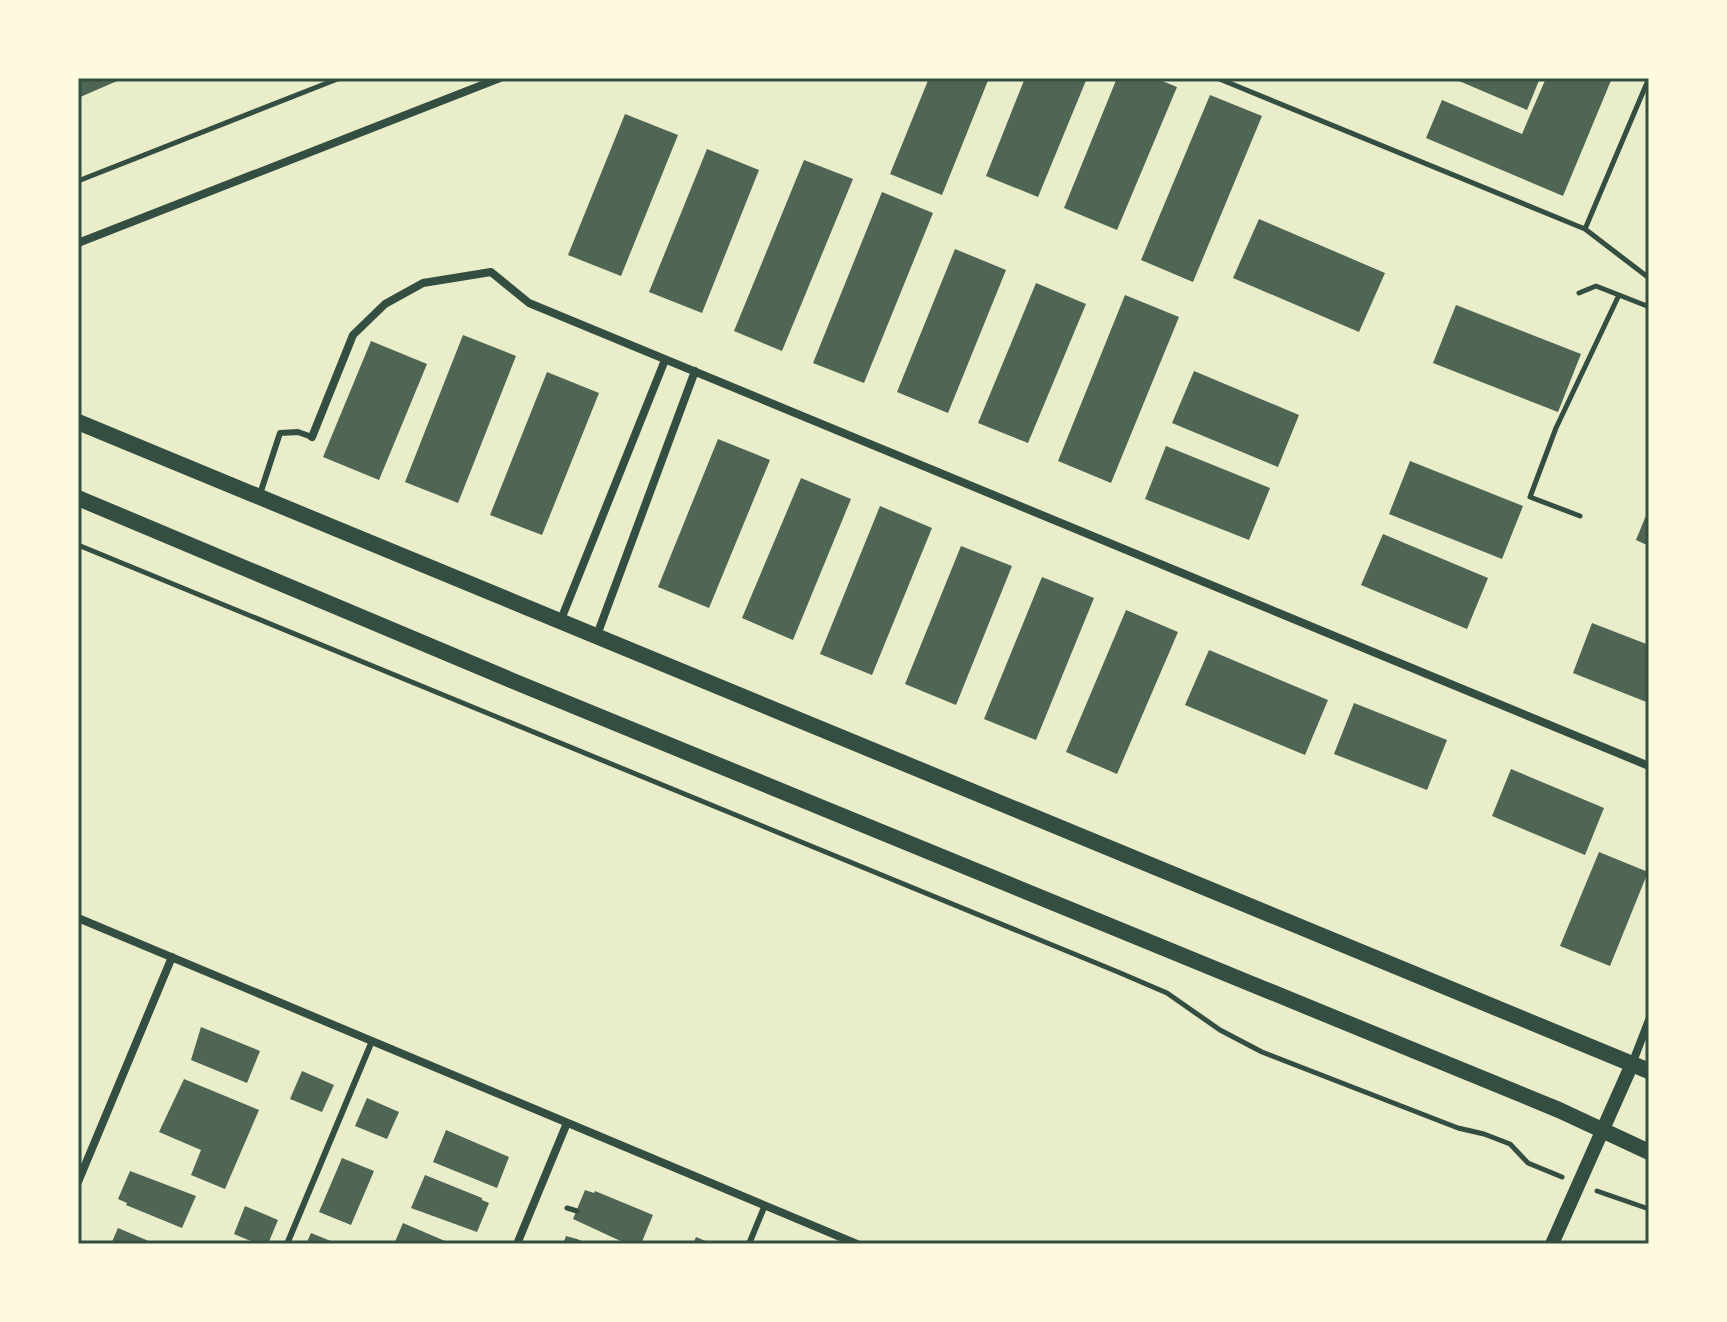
<svg xmlns="http://www.w3.org/2000/svg" width="1727" height="1322" viewBox="0 0 1727 1322" font-family="Ubuntu,sans-serif">
	<rect width="100%" height="100%" fill="#e9edc9"/>
	<path fill="#4f6655" d="M78,78H124L78,98Z
		M929,78H989L942,195L890,174Z
		M1025,78H1087L1038,197L986,176Z
		M1117,78H1155L1177,87L1117,230L1064,208Z
		M1452,78H1540L1527,110Z
		M1546,78H1612L1563,196L1426,138L1442,100L1522,134Z
		M1210,95L1262,116L1193,282L1141,260Z
		M625,114L678,135L621,276L568,255Z
		M707,149L759,170L702,313L649,292Z
		M804,160L853,179L782,351L734,331Z
		M882,192L933,213L864,383L813,363Z
		M1259,219L1385,273L1359,332L1233,278Z
		M955,249L1006,270L948,413L897,392Z
		M1036,283L1086,304L1028,443L978,423Z
		M1125,295L1179,317L1111,483L1058,461Z
		M1456,305L1581,354L1558,412L1433,363Z
		M463,335L516,356L458,503L405,482Z
		M371,341L427,364L379,480L323,457Z
		M1194,371L1299,415L1278,467L1172,423Z
		M547,372L599,393L542,535L490,515Z
		M718,439L770,460L709,608L658,587Z
		M1166,446L1270,488L1249,540L1145,499Z
		M1410,461L1523,506L1502,559L1389,514Z
		M801,478L851,499L793,640L742,618Z
		M880,506L932,528L872,675L820,654Z
		M1649,508V546L1636,540Z
		M1383,534L1488,578L1467,629L1361,585Z
		M961,546L1012,566L956,705L905,684Z
		M1042,577L1094,598L1036,740L984,719Z
		M1126,610L1178,632L1117,774L1066,752Z
		M1592,623L1649,645V703L1573,673Z
		M1209,650L1328,700L1305,755L1185,705Z
		M1354,703L1447,740L1427,790L1334,754Z
		M1511,769L1604,808L1585,855L1492,816Z
		M1599,852L1648,872L1610,966L1560,946Z
		M201,1027L260,1051L247,1083L191,1060Z
		M302,1071L334,1085L322,1112L290,1099Z
		M184,1079L259,1110L225,1189L191,1175L201,1150L159,1132Z
		M367,1098L399,1112L387,1139L355,1126Z
		M446,1130L509,1157L497,1188L433,1162Z
		M342,1158L374,1171L351,1225L319,1212Z
		M130,1171L196,1196L182,1228L126,1205L127,1203L118,1199Z
		M425,1175L482,1198V1200L489,1203L477,1232L411,1208Z
		M585,1190L594,1193L595,1191L653,1215L641,1244H627L573,1219Z
		M245,1206L278,1220L268,1244H258L234,1234Z
		M403,1223L452,1244H394Z
		M118,1228L151,1242L150,1244H111Z
		M311,1233L338,1244H306Z
		M566,1236L577,1239L589,1244H563Z
		M696,1237L713,1244H693Z"/>
	<g fill="none" stroke-linecap="round" stroke-linejoin="round">
		<path stroke="#344e41" stroke-width="5" d="M1217,78L1585,229L1649,278
			M78,181L340,78
			M1585,229L1649,78
			M1579,293L1596,286L1647,306L1649,303
			M1580,516L1530,497L1556,428L1619,295
			M78,545L1118,972L1167,993L1220,1030L1262,1052L1458,1128L1484,1134L1510,1144L1528,1163L1562,1177
			M1597,1191L1649,1209
			M567,1208L577,1211"/>
		<path stroke="#344e41" stroke-width="6" d="M260,494L280,433L298,432L312,437
			M287,1244L372,1041
			M749,1244L765,1205"/>
		<path stroke="#344e41" stroke-width="8" d="M78,243L500,78
			M312,437L353,335L385,304L423,283L491,272L529,303L1649,766
			M560,622L665,360
			M597,635L695,371
			M78,918L857,1244
			M1632,1064L1649,1020
			M78,1182L172,957
			M517,1244L567,1123"/>
		<path stroke="#344e41" stroke-width="14" d="M1552,1244L1632,1064"/>
		<path stroke="#344e41" stroke-width="16" d="M78,422L1649,1071
			M78,498L513,681L1559,1110L1649,1152"/>
	</g>
	<rect width="1727" height="1322" fill="none" stroke="#fefae0" stroke-width="160"/>
	<rect x="80" y="80" width="1567" height="1162" fill="none" stroke="#344e41" stroke-width="3"/>
</svg>
